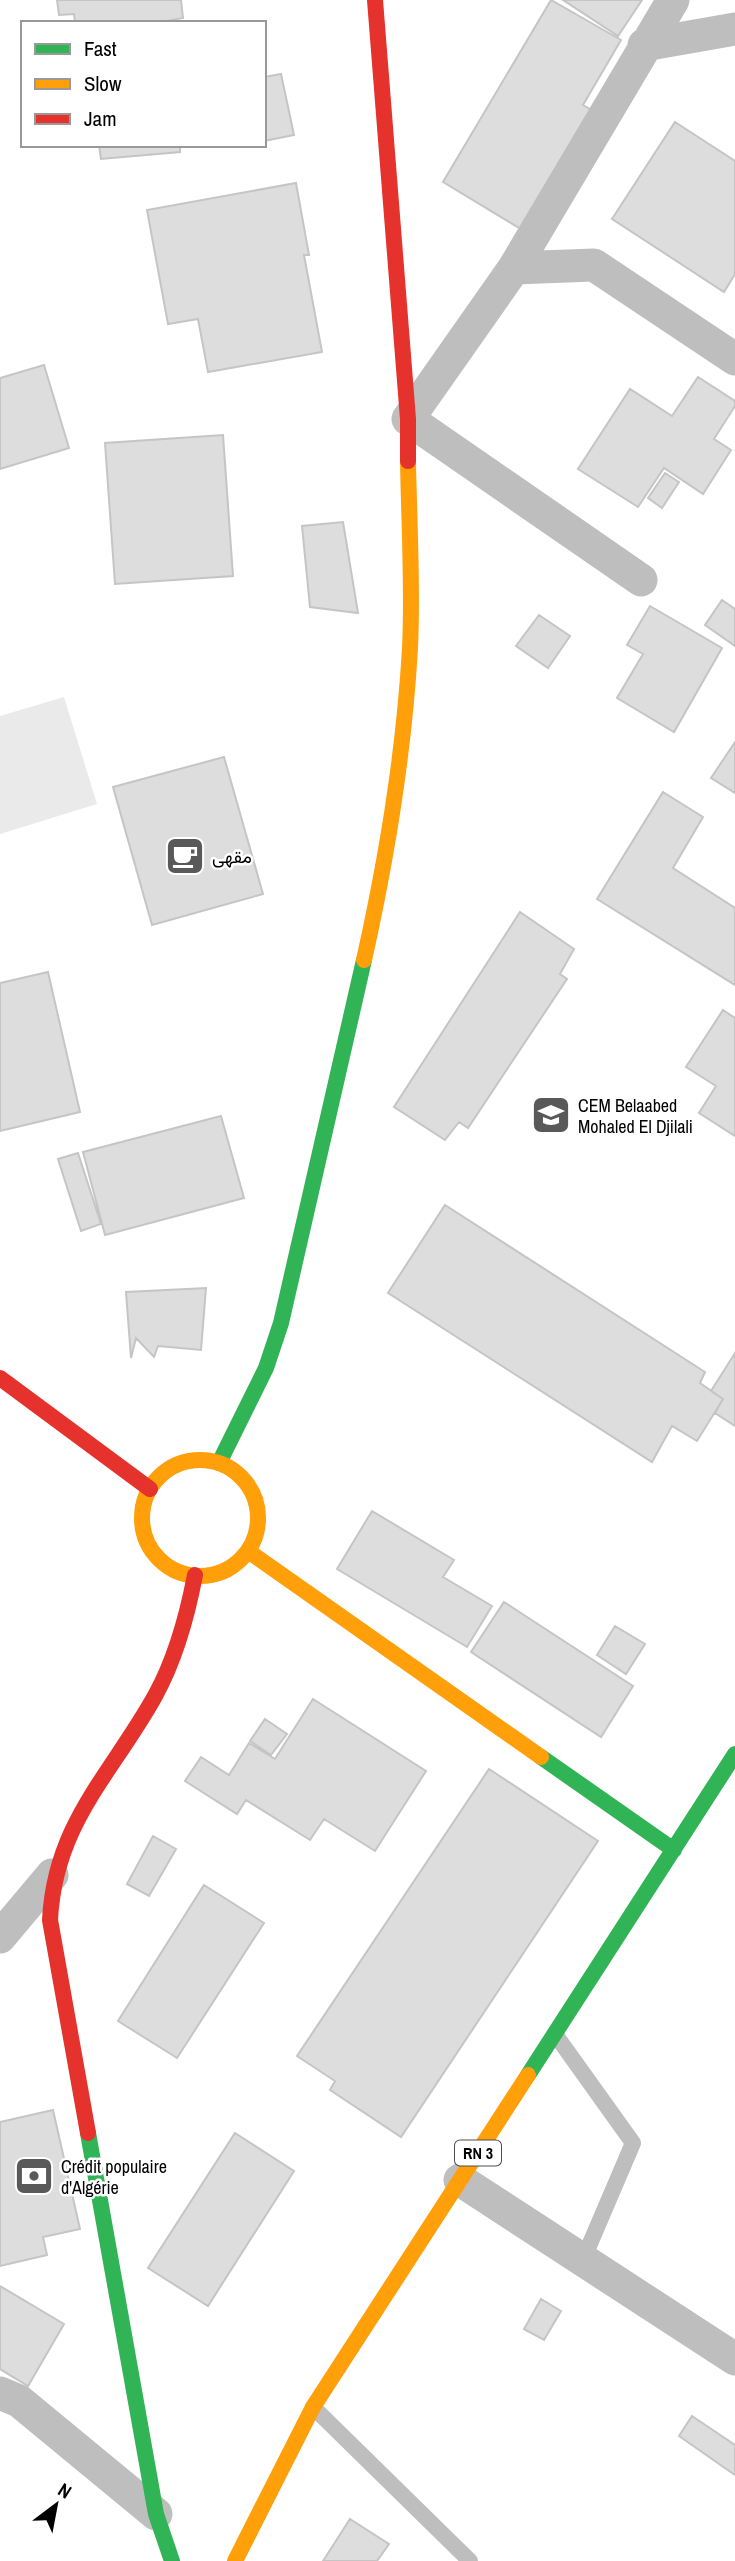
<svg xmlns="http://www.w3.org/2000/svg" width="735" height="2561" viewBox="0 0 735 2561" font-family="'Archivo Narrow',Vazirmatn,sans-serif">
	<rect width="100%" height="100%" fill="#fff"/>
	<path fill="#eaeaea" d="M64,697L97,804L0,834V716Z"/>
	<path fill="#ddd" stroke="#c5c5c5" stroke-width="2" d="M57,0H181L183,18L156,23H75L74,14L59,15Z
		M551,0L621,40L583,105L605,118L534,237L443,182Z
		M563,0H642L618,36Z
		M281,74L294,135L264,141V77Z
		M675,122L735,161V274L724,292L612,219Z
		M99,145H180V152L101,159Z
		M296,183L309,255H304L322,352L208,372L198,319L168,324L147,210Z
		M44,365L69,448L0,469V378Z
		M698,377L735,401V406L714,439L731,450L703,494L664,468L638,507L578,469L630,389L672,416Z
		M223,435L233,576L115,584L105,443Z
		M665,473L679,482L662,508L648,498Z
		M343,522L358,613L310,607L302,526Z
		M722,600L735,609V646L705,625Z
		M650,606L722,648L674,732L617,698L643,654L627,645Z
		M539,615L570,636L548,668L516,646Z
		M735,742V793L711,778Z
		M224,757L263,894L152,925L113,787Z
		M663,792L703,817L673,868L735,908V985L597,899Z
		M520,912L574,949L560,974L567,979L468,1128L459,1122L445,1140L394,1107Z
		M48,972L80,1112L0,1131V983Z
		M723,1010L735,1018V1136L699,1113L716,1086L686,1067Z
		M221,1116L244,1198L105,1235L83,1152Z
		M78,1153L101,1224L81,1231L58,1159Z
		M445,1205L705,1372L700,1383L723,1399L697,1441L672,1426L652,1462L388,1293Z
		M206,1288L201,1350L158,1346L154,1357L136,1338L131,1358L126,1292Z
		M735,1353V1426L715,1413L723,1399L711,1391Z
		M372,1511L454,1560L443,1577L492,1606L467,1647L337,1569Z
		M504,1602L633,1686L601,1737L471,1652Z
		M615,1626L645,1644L626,1674L597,1655Z
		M313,1699L426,1771L375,1851L324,1819L310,1840L246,1800L237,1814L185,1781L201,1757L229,1775L249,1743L275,1759Z
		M265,1719L287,1734L271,1755L250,1741Z
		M489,1769L598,1841L401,2137L330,2090L335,2081L297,2056Z
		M153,1836L176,1849L149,1896L127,1884Z
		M204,1885L264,1923L177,2058L118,2021Z
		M53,2110L80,2229L43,2237L47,2255L0,2266V2122Z
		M235,2133L294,2171L208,2306L148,2268Z
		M0,2286L64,2324L28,2386L0,2369Z
		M541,2299L561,2311L544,2340L524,2329Z
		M692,2416L735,2445V2475L679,2436Z
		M350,2519L389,2544L377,2561H323Z"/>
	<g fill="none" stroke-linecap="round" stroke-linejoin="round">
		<path stroke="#bebebe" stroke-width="16" d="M555,2034L633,2143L583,2260
			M313,2407L470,2561"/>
		<path stroke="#bebebe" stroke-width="33" d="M644,45L735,29
			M514,268L673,0
			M641,580L408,419L514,268L594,265L735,359
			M0,1937L52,1875
			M460,2180L735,2359
			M0,2393L19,2401L156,2514"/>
		<path stroke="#30b455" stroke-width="16" d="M219,1463L266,1368L281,1323L364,960
			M541,1757L674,1850
			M528,2075L735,1754
			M88,2133L156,2514L172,2561"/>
		<path stroke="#ff9f0a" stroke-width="16" d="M364,960C387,857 404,754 410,648C413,586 409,523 408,461
			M142 1518a58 58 0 1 1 116 0a58 58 0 1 1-116 0Z
			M248,1551L541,1757
			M235,2561L313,2407L528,2075"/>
		<path stroke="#e5322d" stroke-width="16" d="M375,0L408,419V461
			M0,1378L150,1489
			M88,2133L50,1920C55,1823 111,1775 155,1696C176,1658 187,1617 195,1575"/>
	</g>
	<defs>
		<g id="cafe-square" transform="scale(2.0125)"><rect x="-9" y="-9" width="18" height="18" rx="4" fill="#595959" stroke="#fff"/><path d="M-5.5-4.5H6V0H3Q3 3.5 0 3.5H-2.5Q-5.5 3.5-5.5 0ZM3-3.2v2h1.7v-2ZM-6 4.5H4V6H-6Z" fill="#fff"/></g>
		<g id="school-square" transform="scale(2.0125)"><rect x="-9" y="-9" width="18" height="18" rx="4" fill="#595959" stroke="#fff"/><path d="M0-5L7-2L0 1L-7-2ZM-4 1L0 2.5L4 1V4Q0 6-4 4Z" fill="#fff"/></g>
		<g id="bank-square" transform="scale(2.0125)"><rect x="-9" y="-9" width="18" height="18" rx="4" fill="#595959" stroke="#fff"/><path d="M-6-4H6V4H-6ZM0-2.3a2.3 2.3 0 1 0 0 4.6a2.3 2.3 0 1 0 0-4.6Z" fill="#fff"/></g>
	</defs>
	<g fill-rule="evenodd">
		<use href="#cafe-square" x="185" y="856"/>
		<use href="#school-square" x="551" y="1115"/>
		<use href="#bank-square" x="34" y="2176"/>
	</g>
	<g text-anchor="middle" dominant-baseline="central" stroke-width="5" stroke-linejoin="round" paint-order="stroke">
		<rect fill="#fff" stroke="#4c4c4c" stroke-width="2" x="455" y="2140.5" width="46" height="25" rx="5"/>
		<g font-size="16" font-weight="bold" fill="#000">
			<text x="478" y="2153">RN 3</text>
		</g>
		<g font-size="18" fill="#000" stroke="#fff" text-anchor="start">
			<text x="212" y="856">مقهى</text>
			<text x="578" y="1105">CEM Belaabed<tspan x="578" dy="21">Mohaled El Djilali</tspan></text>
			<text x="61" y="2166">Crédit populaire<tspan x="61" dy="21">d'Algérie</tspan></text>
		</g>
	</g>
	<rect x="21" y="21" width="245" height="126" fill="#ffffff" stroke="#999999" stroke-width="2"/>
	<rect x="35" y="44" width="35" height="10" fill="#30b455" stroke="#999999" stroke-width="2"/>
	<text x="84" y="56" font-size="21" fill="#000000">Fast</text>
	<rect x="35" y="79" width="35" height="10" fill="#ff9f0a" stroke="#999999" stroke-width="2"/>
	<text x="84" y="91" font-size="21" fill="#000000">Slow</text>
	<rect x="35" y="114" width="35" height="10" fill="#e5322d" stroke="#999999" stroke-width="2"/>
	<text x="84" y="126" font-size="21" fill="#000000">Jam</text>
	<g transform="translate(56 2505) rotate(32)" stroke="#ffffff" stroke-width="5" paint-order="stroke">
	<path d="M0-5L12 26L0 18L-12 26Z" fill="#000000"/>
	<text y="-10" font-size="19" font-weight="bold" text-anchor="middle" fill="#000000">N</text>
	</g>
</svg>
